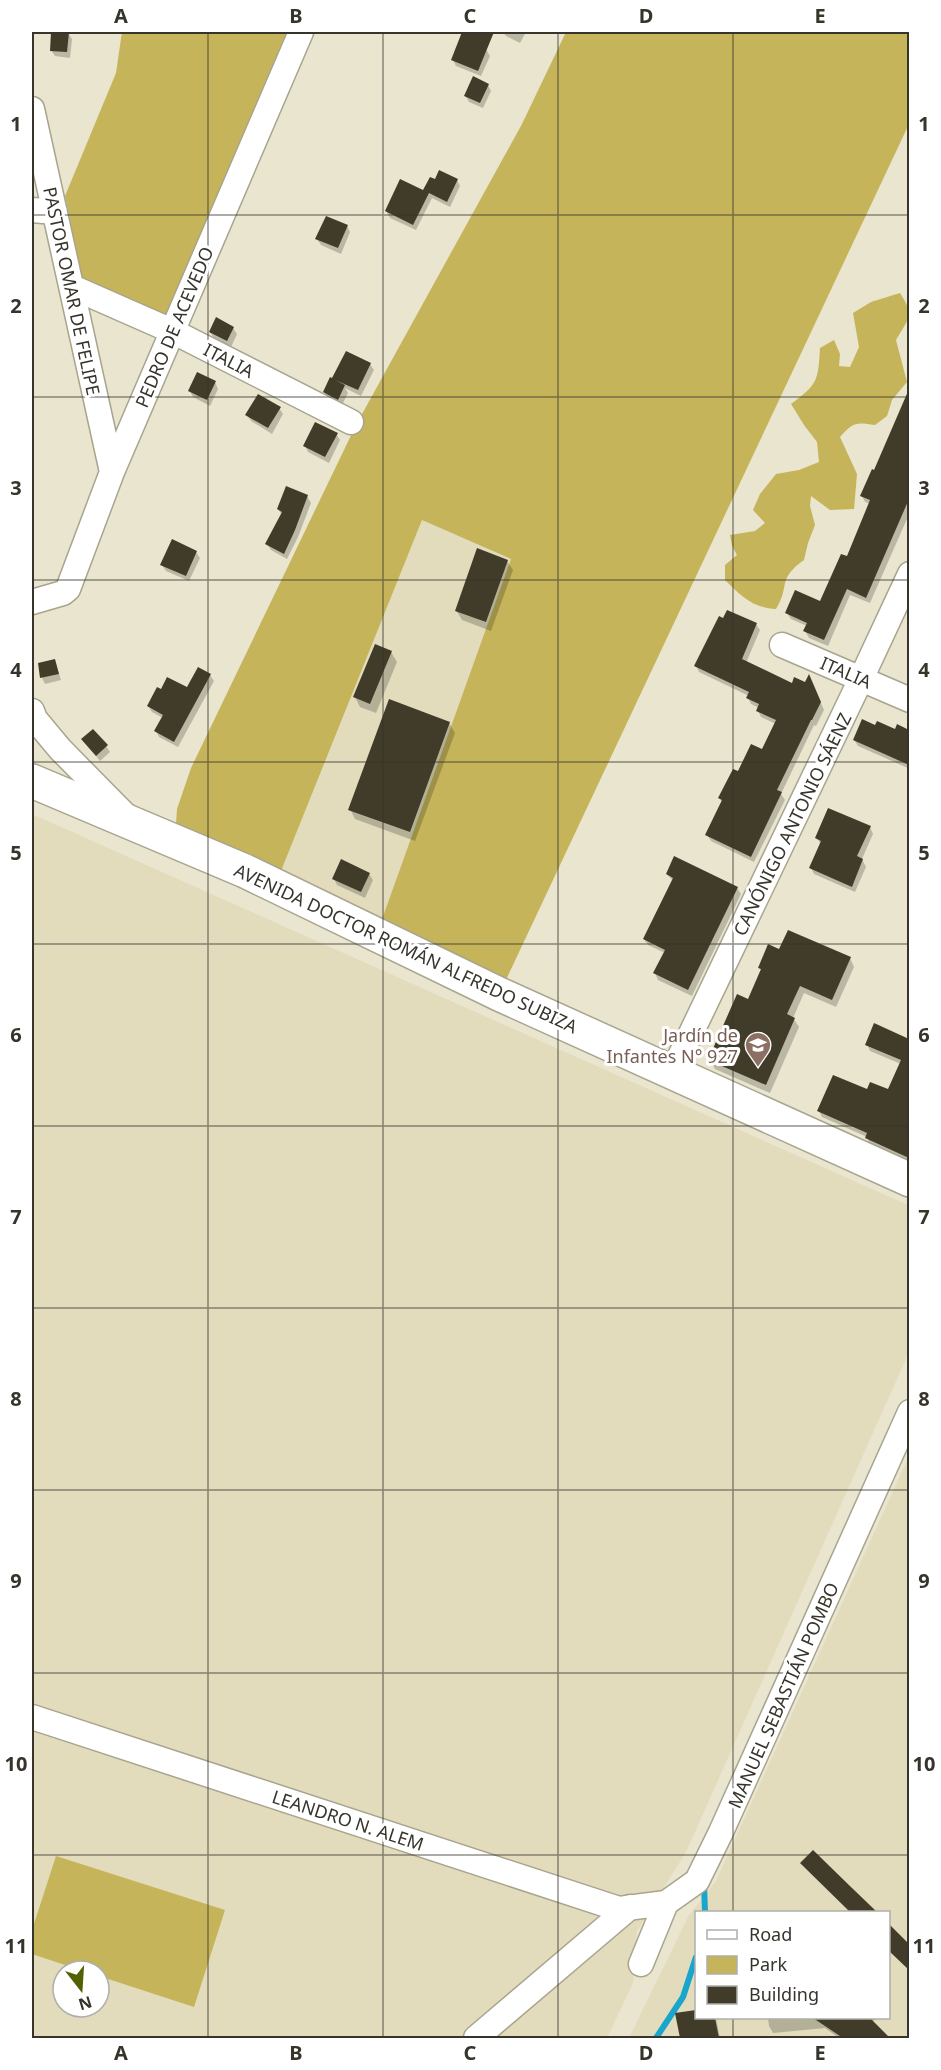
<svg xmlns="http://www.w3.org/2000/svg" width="941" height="2070" viewBox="0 0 941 2070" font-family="'Noto Sans',sans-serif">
	<rect width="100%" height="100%" fill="#e9e5ce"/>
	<path fill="#e2dcbd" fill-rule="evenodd" d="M422,520L511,559L381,922L281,871Z
		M32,814L910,1206L909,1352L686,1852L637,1931L633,1983L607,2038H32ZM63,1971H99V2007H63Z
		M909,1456V2038H629L689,1915L716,1881ZM696,1912H888V2018H696Z"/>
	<path fill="#c5b45a" d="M122,32H289L166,319L82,279L65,196L116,73Z
		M566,32H909V124L504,984L381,922L511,559L422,520L281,871L176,824L177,809L191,768L356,425L522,124Z
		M900,293C915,316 909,317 896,340L907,382L892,400L887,416L875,425C856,422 853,422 840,437L857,474L854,509L830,510L811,496L810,506L815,525L808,543L804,560C776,580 791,585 776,609C753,608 741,596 725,580V565L737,555L732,546L730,535L755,531L765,523L753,510L760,494L776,474L799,470L819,462L817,442L804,425L791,404C818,384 818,381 820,348L834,340L840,354L839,366L850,367L859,347L853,313L871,302Z
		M56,1856L225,1910L194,2007L99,1976V1971H83L32,1954V1930Z"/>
	<path fill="#0003" d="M53,32L68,33L72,39L70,58L55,56L51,50Z
		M503,32H526L520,43L506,36Z
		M486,49L490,56L481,76L456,66L453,60Z
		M488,85L491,91L483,108L469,102L465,95Z
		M457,180L460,186L450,207L432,198L416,230L390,218L386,211L424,192L435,181Z
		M347,226L350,232L341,254L321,245L317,239Z
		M233,328L237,334L231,347L214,338L210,332Z
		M370,364L374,370L361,396L345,388L348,393L342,405L328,398L324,392L334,378Z
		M215,382L218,389L210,406L193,397L190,391Z
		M279,408L283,414L272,434L251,421L247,415Z
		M909,408L910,512L870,603L850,595L828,646L809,638L805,631L807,626L791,619L787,613L821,603L847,558L870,504L865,502L862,496Z
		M336,434L340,440L329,463L308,452L305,446Z
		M307,496L311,503L298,537L287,559L271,550L267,544L282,515L278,509Z
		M196,552L200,558L189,581L166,571L162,565Z
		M507,561L513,570L491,631L462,620L456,610Z
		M756,624L760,630L746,663L793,685L812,682L824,710L816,726L814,725L781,794L785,800L754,862L711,841L707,835L722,803L720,798L739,773L763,751L776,724L761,717L758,711L759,708L751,704L748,698L749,696L699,672L696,666Z
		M391,652L397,662L376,713L360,707L355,697Z
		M55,661L61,680L45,684L42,678Z
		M210,675L214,681L178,747L159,737L156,731L163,718L152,712L148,706L161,691L187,689Z
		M449,723L455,733L415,841L355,819L350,809Z
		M897,726L910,731V769L858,746L854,740L895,731Z
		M87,745L106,746L110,752L100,761Z
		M870,827L873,834L862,859L866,867L855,892L814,874L811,868L821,845L817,838Z
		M369,874L373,880L365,898L337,885L334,879Z
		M667,874L737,888L741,894L692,996L658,980L655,973L665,953L648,945L644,939L673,881Z
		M780,951L850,958L854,967L836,1007L804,993L793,1018L799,1027L770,1093L715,1069L710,1060L749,1001L762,972L760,968Z
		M875,1025L910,1040V1162L870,1145L867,1137L822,1117L819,1111L868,1091H888L901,1064L870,1051L867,1044Z
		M696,2011V2018H716L720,2038H681L677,2015Z
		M768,2018H877L872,2022L888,2038H839L825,2028L773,2033L769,2026Z"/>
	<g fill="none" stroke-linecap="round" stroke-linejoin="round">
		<path stroke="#1aa5cc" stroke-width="6" d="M704,1884L705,1912
			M656,2038L683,1997L696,1957"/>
	</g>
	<path fill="#403c29" d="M51,32H69L67,52L50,51Z
		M462,32H494L478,71L451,60Z
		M473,76L489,84L480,103L464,96Z
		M439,170L458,179L447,202L429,193L413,225L385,211L400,179L423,190L430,177L435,179Z
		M326,216L348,225L338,248L315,239Z
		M216,317L234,327L227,341L209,332Z
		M346,351L371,363L358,390L335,380L345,385L338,400L323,392L330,377L332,378Z
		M197,372L216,381L207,400L188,391Z
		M909,389V499L866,598L847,589L824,640L803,631L807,623L785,613L795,590L820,601L841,554L847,556L870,500L860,496L872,469L874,470Z
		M258,394L281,407L268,428L245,415Z
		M315,422L338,433L325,457L303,446Z
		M286,486L308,495L295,530L284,554L265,544L282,512L277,509Z
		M172,539L197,551L186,576L160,565Z
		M477,548L508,560L486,622L455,611Z
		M727,610L757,623L742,659L792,683L794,677L805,682L809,674L821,702L812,720H811L777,790L782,792L751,857L705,835L722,800L718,798L733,769L738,771L751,744L762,749L776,720L756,711L759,704L746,698L749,692L694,666L719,616L723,618Z
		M375,644L392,651L370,704L353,697Z
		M55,659L59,674L40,678L38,663Z
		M198,667L211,674L174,742L154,731L163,715L147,706L157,687L161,689L167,677L187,687Z
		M389,699L450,722L410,832L348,810Z
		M862,719L875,725L877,721L895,729L897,724L909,730V765L853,740Z
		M93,729L108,745L96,756L81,739Z
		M828,808L871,826L857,856L863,859L852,887L809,868L821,841L815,838Z
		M674,856L738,887L688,990L653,973L665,950L643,939L673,878L666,874Z
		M341,859L370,873L361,892L332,879Z
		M788,930L851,957L832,1000L800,986L787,1014L795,1018L766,1085L708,1060L737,994L748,999L761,969L758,968L768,944L779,949Z
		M874,1023L909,1039V1158L865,1138L867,1133L817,1111L833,1075L867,1089L870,1082L888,1089L901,1060L865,1045Z
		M813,1850L852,1888L877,1912H850L800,1863Z
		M888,1923L909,1944V1970L888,1950Z
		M696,2010V2018H715L719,2038H680L675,2013Z
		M813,2018H870L890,2038H843Z"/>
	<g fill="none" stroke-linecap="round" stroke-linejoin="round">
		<g stroke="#a8a48e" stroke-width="27">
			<path id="minor" d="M32,109L112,472
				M32,210L55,212
				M72,287L172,331L351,422
				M32,602L63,593L68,589L112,472L301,32
				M782,645L910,700
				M32,711L35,719L60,749L126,816
				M672,1073L861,679L910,574
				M32,1717L619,1909L666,1903
				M641,1964L666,1903L697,1881L721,1832L910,1412
				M476,2038L630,1907"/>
		</g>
		<g stroke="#a8a48e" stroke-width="36">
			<path id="secondary" d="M32,781L245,871L499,994L910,1180"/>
		</g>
		<use href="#minor" stroke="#fff" stroke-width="24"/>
		<use href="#secondary" stroke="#fff" stroke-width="33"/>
	</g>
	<path fill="none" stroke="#36342b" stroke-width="1.5" stroke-opacity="0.55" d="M208,32V2038M383,32V2038M558,32V2038M733,32V1912M32,215H910M32,397H910M32,580H910M32,762H910M32,944H910M32,1126H910M32,1308H910M32,1490H910M32,1673H910M32,1855H910M733,2018V2038"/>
	<defs>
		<g id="school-pin" transform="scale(1.35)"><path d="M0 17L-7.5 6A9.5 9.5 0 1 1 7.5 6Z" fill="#8d6e63" stroke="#fff"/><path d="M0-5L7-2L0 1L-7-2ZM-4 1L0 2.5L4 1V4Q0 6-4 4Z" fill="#fff"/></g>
	</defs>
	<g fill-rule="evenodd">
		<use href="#school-pin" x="758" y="1045"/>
	</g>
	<g text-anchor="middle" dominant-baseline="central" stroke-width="6" stroke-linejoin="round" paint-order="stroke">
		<g font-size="18" fill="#36342b" stroke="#fff">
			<text transform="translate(72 291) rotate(78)">PASTOR OMAR DE FELIPE</text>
			<text transform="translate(174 327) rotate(-67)">PEDRO DE ACEVEDO</text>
			<text transform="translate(229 360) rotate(27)">ITALIA</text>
			<text transform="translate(846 672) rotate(23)">ITALIA</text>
			<text transform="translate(792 824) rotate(-64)">CANÓNIGO ANTONIO SÁENZ</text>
			<text transform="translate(406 948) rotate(25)">AVENIDA DOCTOR ROMÁN ALFREDO SUBIZA</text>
			<text transform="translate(783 1695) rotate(-66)">MANUEL SEBASTIÁN POMBO</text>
			<text transform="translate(348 1820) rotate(18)">LEANDRO N. ALEM</text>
		</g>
		<g font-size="18" fill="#785e54" stroke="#fff" text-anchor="end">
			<text x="738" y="1035">Jardín de<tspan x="738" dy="21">Infantes N° 927</tspan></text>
		</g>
	</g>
	<rect width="941" height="2070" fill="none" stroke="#ffffff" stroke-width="66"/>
	<rect x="695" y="1911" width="195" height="108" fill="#ffffff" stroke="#afaeaa" stroke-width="1.5"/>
	<rect x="707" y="1930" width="30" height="9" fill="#ffffff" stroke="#afaeaa" stroke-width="1.5"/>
	<text x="749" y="1941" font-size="18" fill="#36342b">Road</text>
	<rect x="707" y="1956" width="30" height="18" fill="#c5b45a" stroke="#afaeaa" stroke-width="1.5"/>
	<text x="749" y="1971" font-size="18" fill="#36342b">Park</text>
	<rect x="707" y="1986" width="30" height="18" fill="#403c29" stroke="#afaeaa" stroke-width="1.5"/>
	<text x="749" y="2001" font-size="18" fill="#36342b">Building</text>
	<g transform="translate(81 1989) rotate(163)"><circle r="28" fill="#ffffff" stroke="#afaeaa" stroke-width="1.5"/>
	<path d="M0-4.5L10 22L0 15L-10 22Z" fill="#526104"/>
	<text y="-9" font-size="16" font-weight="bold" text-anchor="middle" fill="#36342b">N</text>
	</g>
	<rect x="33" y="33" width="875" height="2004" fill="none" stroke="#36342b" stroke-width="2"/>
	<g font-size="20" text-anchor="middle" font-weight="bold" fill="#36342b">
		<text x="121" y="23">A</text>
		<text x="296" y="23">B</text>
		<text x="470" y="23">C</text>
		<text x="646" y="23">D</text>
		<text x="820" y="23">E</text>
		<text x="16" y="131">1</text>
		<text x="924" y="131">1</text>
		<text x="16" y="313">2</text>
		<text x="924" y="313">2</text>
		<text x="16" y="495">3</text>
		<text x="924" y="495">3</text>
		<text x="16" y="677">4</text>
		<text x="924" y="677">4</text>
		<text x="16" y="860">5</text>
		<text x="924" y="860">5</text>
		<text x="16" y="1042">6</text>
		<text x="924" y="1042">6</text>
		<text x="16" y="1224">7</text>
		<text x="924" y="1224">7</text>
		<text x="16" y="1406">8</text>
		<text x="924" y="1406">8</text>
		<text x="16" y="1588">9</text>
		<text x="924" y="1588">9</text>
		<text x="16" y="1771">10</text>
		<text x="924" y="1771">10</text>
		<text x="16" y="1953">11</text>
		<text x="924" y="1953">11</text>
		<text x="121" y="2060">A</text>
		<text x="296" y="2060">B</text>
		<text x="470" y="2060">C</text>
		<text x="646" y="2060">D</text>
		<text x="820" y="2060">E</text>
	</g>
</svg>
